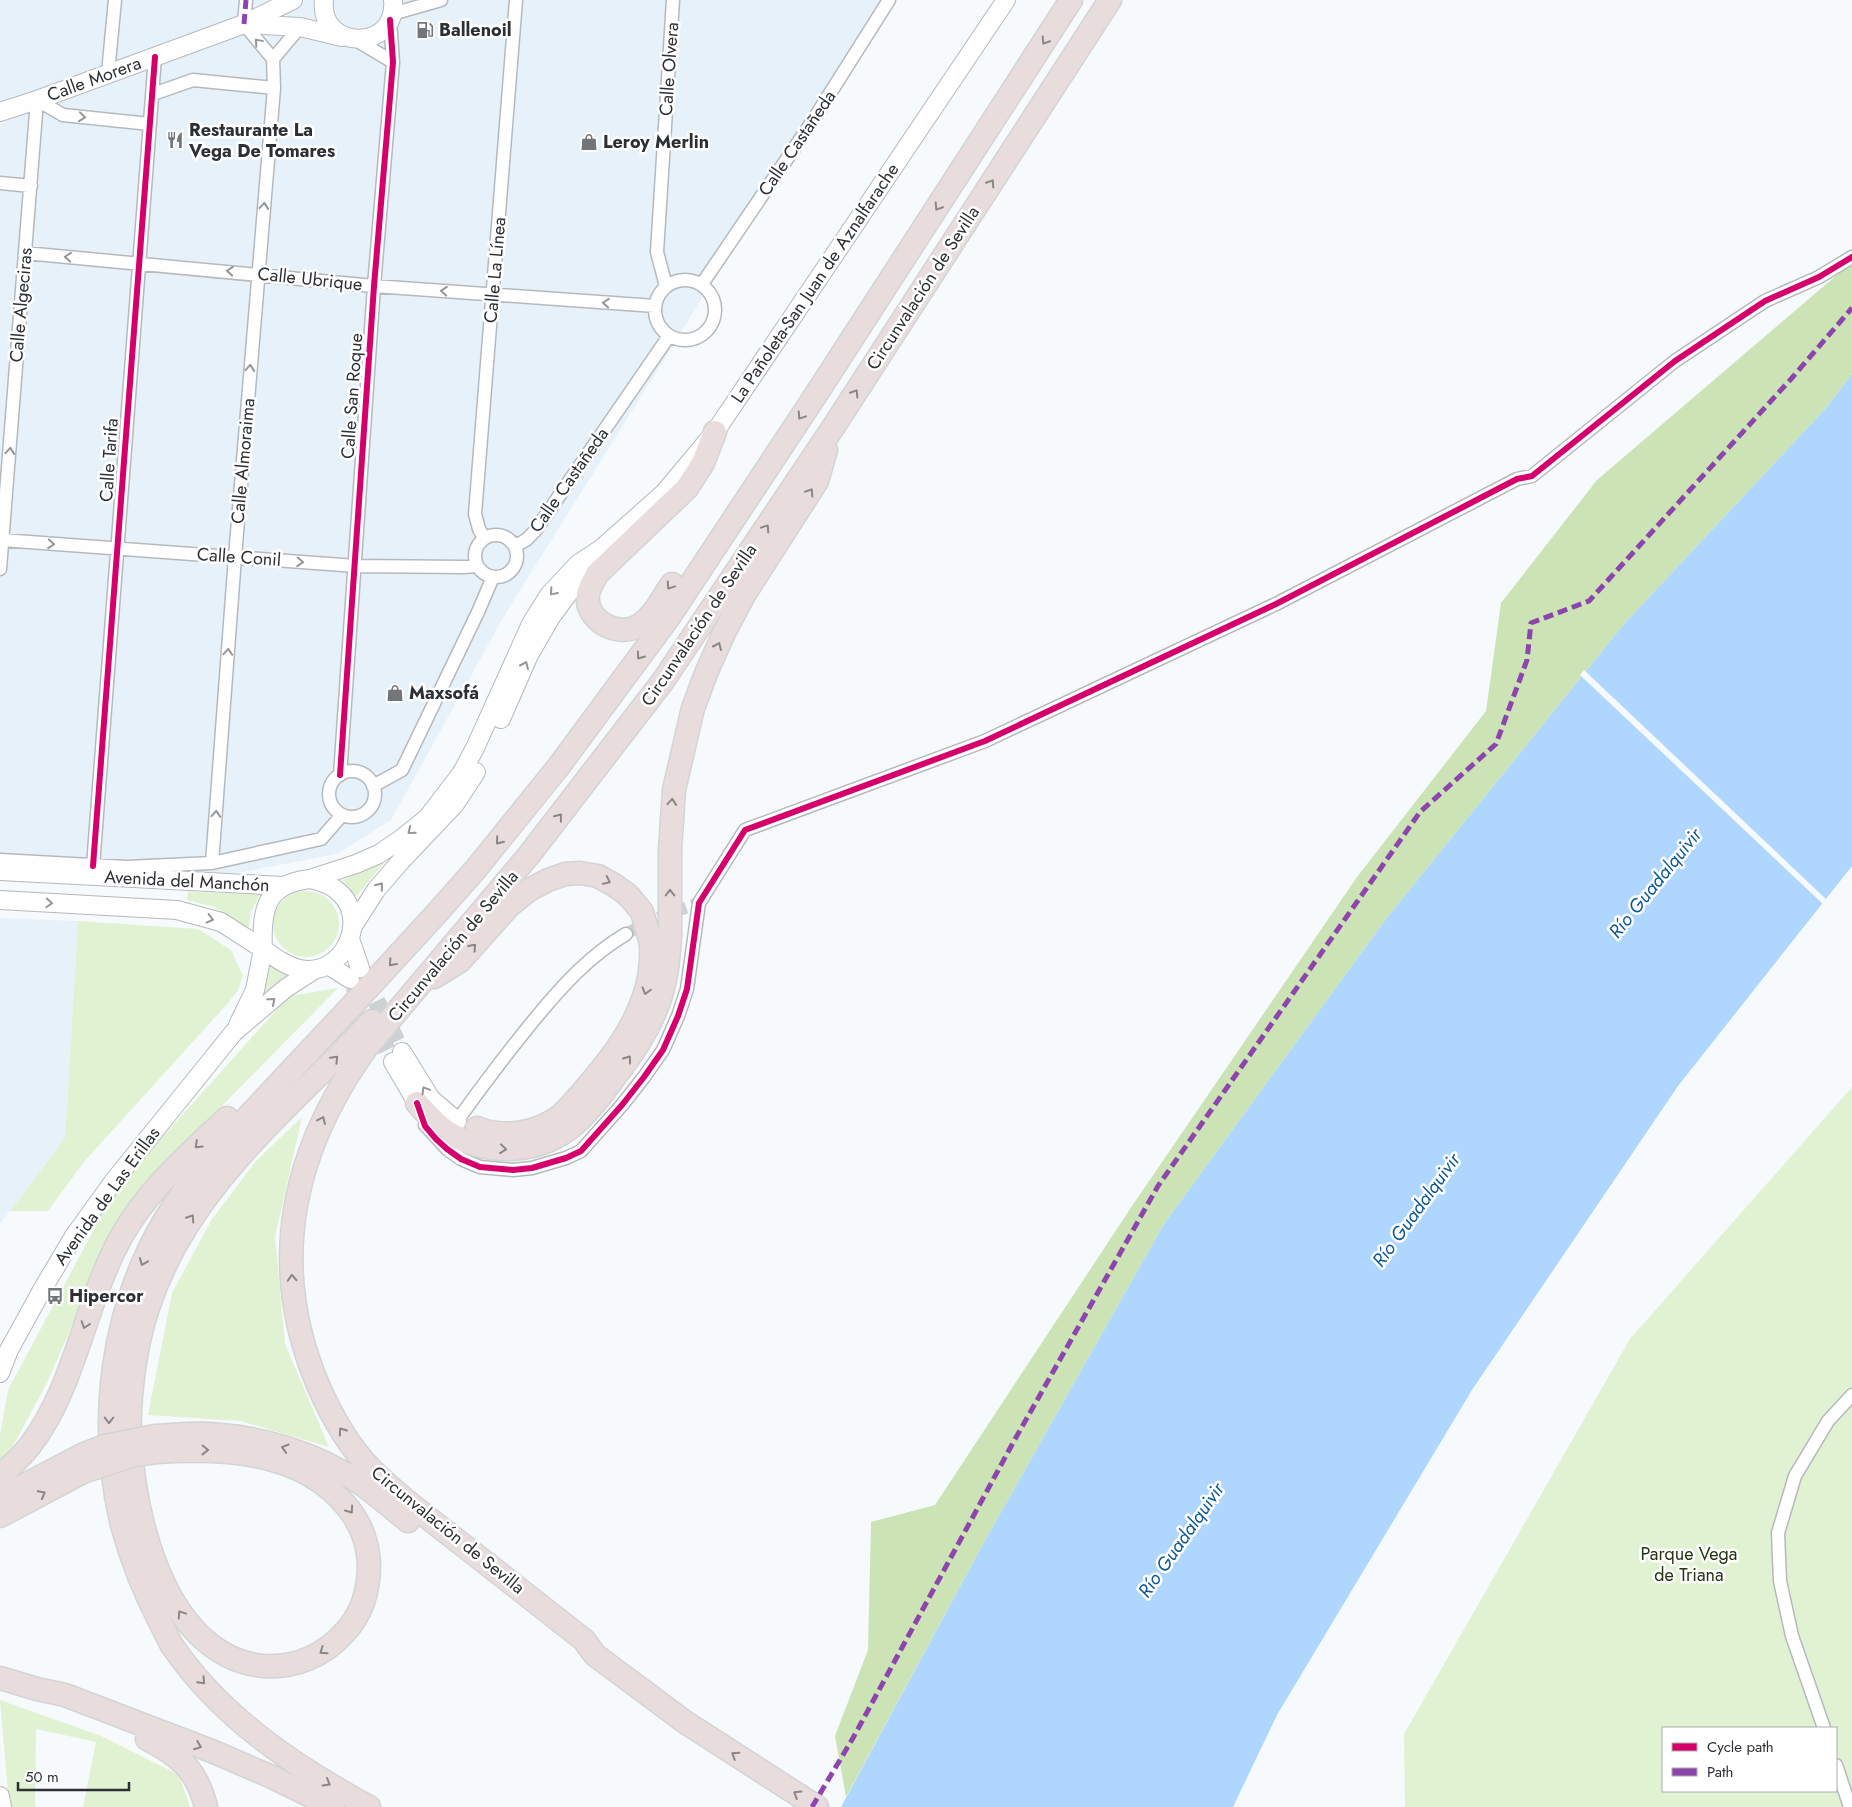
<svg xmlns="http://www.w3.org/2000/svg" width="1852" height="1807" viewBox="0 0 1852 1807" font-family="Jost,sans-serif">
	<rect width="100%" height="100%" fill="#f7fafc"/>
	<path fill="#e7f1fa" d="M0,0H882L677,339L504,616L391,820L337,854L227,875L0,863V125L17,114L0,106Z
		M0,918L78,921L65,1138L0,1224Z"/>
	<path fill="#e0f2d2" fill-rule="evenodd" d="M385,861L356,897L343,880Z
		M273 924a33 33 0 1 1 66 0a33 33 0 1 1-66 0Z
		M188,892L260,894L251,912L248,931L214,907L187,900Z
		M78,921L198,929L231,950L243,976L237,992L228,1003L83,1163L48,1211H10L65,1138Z
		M270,964L288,974L261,996Z
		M338,988L158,1171L117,1222L47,1383L13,1446L0,1462V1435L8,1390L115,1190L289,996Z
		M1852,1087V1807H1405L1404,1734L1630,1339ZM1663,1728H1836V1791H1663Z
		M302,1117L275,1237L285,1344L329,1447L240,1421L148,1415L172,1293L212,1219L256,1161Z
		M0,1700L101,1736L179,1775L190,1807H83L96,1742L36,1729L35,1807H11L9,1803Z"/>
	<path fill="#cbe3b5" d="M1852,262V374L1826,408L1624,624L1386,919L1164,1224L983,1544L846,1797L835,1736L868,1650L871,1522L935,1505L1132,1206L1357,877L1486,711L1501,603L1597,480Z"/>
	<path fill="#afd6fe" d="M1852,374V866L1678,1086L1472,1390L1277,1715L1233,1807H841L983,1544L1164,1224L1386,919L1624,624L1826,408Z"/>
	<path fill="#f7fafc" d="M1584,670L1828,901L1824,905L1580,675Z"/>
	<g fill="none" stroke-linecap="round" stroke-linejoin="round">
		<path stroke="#ced1d4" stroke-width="12" stroke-dasharray="12 6" stroke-linecap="butt" d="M626,934L654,919L699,903"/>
		<path stroke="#ced1d4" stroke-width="18" stroke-dasharray="18 9" stroke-linecap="butt" d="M364,977L402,1052
			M354,986L393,1062"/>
		<g stroke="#b6b9bc" stroke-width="15">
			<path id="street" d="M246,0L244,24L273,59
				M392,14L441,0
				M356,40L393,62
				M273,59L300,27
				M108,73L115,0
				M153,94L193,80L274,88
				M0,183L31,186
				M25,253L374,286L655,306
				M655 310a30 30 0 1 1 60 0a30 30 0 1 1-60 0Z
				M702,284L810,125L889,0
				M666,286L657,252L673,0
				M475 556a21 21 0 1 1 42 0a21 21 0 1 1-42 0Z
				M484,538L479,529L475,514L516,0
				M2,540L356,566L464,567L477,566
				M515,546L526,540L535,531L669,336
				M0,569L37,100L63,115L150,124
				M329 794a23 23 0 1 1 46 0a23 23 0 1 1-46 0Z
				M340,775L374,286L393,62L390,20
				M373,786L402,770L478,612L493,577
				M0,860L127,867L212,863L321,839L342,815
				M212,863L235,557L274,88L273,59
				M93,866L155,57
				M457,1121C482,1086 507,1053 534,1020C561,987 589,956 626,934
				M425,1125L447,1149L461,1159L480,1167L513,1170L532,1168L566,1158L581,1151L622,1105L644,1077L663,1050L678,1016L687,989L699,903L745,830L985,741L1276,604L1517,479L1532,476L1675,361L1765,301L1819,277L1852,257
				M1824,1728L1792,1636L1780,1581L1778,1533L1795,1476L1828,1421L1852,1395
				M1836,1765L1850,1807"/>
		</g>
		<g stroke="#b6b9bc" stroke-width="20">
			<path id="secondary" d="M324,0C318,50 398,53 393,0
				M247,24L300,27L342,37
				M0,112L37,100L244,24L293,0
				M501,719L529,655L551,617L584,572
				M0,871L283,886
				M310,879L356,864L379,854L401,839L427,818L461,774L475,748L531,624L549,595L578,564L602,548L664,493L715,432L1006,0
				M310,879C319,881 327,883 335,889C372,915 345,978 300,969C286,966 274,957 263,949C261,910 265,884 310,879Z
				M0,900L177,910L221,922L263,949L255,990L238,1025
				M353,926L376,890L401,861L455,804L476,772
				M350,939L360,968
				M328,965L350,979
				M402,1052L431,1099L457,1121
				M393,1062L417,1103
				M0,1373L9,1350L42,1290L74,1236L113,1182L234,1032L286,988L314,970
				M0,1796L2,1807"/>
		</g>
		<g stroke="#d2d4d5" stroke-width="25">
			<path id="highway" d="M672,584C662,598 653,618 638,626C617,638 585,620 588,595C589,587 594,581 597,574L687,488L703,463L715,432
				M670,850L674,790L693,708L707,671L724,633L744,595L817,481L826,450
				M434,977L460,961L509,906L529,890L548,880L565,874L580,873L598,876L614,885L628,895
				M417,1103C426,1113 435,1124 447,1132C489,1157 541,1155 577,1122C591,1109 603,1093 614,1078C634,1052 653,1024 662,992C667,974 669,955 670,936
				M477,1128C503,1139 537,1133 560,1116C567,1110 574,1101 581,1094C605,1066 631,1035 643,999C650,981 652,963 651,943
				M155,1436C173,1435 191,1433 209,1434C262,1437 316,1453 360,1483C377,1495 392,1508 408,1521
				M156,1452C222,1448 303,1450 348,1508C361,1524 368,1544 369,1564C369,1589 362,1614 345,1632C324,1656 295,1668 264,1666C159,1657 127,1495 130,1411C132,1377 137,1340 148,1308C187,1187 288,1110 372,1021
				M0,1476C10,1467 21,1457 29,1447C76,1386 84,1305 120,1239C146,1191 188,1155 227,1118
				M0,1498L82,1455
				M0,1516L83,1472
				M0,1678L37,1689L65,1695L214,1752L272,1777L333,1807
				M147,1739C180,1756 197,1770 206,1807
				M369,1807C294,1766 220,1717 171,1644C167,1636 163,1628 159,1620C143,1589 131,1558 122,1525C97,1421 111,1310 166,1218C179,1197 194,1177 209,1158L346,1012L436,914L475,870L559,766L669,617L817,393L1071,0
				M817,1807L685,1722L595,1655L584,1640C542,1607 501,1575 459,1542C430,1519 399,1497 372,1470C349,1447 331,1415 318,1385C267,1264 292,1151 367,1047L529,855L663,681L834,426L1110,0"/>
		</g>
		<use href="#street" stroke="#fefeff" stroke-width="12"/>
		<use href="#secondary" stroke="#fefeff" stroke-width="18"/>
		<use href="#highway" stroke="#e9dcdd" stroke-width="22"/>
		<g stroke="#d2d4d5" stroke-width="25" stroke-linecap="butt">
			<path id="highway-bridge" d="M628,895L642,912L651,943
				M670,936V850
				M82,1455L105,1446L155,1436
				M83,1472L134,1455L156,1452"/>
		</g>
		<use href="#highway-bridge" stroke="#e9dcdd" stroke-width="22"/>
		<path stroke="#8e44ad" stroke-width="5" stroke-dasharray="10 5" stroke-linecap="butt" d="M244,24L246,0
			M812,1807L853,1738L1014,1441L1158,1186L1420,812L1496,744L1527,660L1531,623L1589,601L1791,379L1852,308"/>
		<g stroke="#fff" stroke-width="9">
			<path id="cycleway" d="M340,775L374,286L393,62L390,20
				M93,866L155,57
				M417,1103L425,1126L436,1139L447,1149L461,1159L480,1167L513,1170L532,1168L566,1158L581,1151L622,1105L644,1077L663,1050L678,1016L687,989L699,903L745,830L985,741L1276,604L1517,479L1532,476L1675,361L1765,301L1819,277L1852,257"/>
		</g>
		<use href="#cycleway" stroke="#d6006c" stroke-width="6"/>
	</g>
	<defs><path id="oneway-chevron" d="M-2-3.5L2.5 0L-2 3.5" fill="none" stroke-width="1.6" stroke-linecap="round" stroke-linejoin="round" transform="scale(1.25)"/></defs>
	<g stroke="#8a8688">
		<use href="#oneway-chevron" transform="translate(1045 41) rotate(123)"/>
		<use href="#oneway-chevron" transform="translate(991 183) rotate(-57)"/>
		<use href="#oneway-chevron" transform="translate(938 207) rotate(123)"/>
		<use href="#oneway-chevron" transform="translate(855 393) rotate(-57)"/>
		<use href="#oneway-chevron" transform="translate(801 416) rotate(124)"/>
		<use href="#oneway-chevron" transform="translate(810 492) rotate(-57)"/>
		<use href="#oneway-chevron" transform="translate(766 528) rotate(-56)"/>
		<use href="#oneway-chevron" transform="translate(670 586) rotate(124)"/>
		<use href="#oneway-chevron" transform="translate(718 646) rotate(-66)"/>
		<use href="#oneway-chevron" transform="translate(640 656) rotate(126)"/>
		<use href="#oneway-chevron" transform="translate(672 802) rotate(-85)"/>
		<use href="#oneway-chevron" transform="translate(559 817) rotate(-52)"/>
		<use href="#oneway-chevron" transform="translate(499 841) rotate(129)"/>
		<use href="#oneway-chevron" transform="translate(607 881) rotate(26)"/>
		<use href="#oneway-chevron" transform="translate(670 893) rotate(-90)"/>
		<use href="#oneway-chevron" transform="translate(473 947) rotate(-48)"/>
		<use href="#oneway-chevron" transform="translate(392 963) rotate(132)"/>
		<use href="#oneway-chevron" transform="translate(646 991) rotate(106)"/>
		<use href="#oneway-chevron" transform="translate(335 1059) rotate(-46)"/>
		<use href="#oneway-chevron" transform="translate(628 1059) rotate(-54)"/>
		<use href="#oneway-chevron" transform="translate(322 1120) rotate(-65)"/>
		<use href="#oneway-chevron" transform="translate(198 1145) rotate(137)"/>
		<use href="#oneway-chevron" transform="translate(503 1149) rotate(6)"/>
		<use href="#oneway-chevron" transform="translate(191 1218) rotate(-57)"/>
		<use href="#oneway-chevron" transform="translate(143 1262) rotate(112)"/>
		<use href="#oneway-chevron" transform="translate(292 1278) rotate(-93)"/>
		<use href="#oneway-chevron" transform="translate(85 1325) rotate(108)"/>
		<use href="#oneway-chevron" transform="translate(109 1420) rotate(90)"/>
		<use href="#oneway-chevron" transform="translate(342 1431) rotate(-125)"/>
		<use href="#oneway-chevron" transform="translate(285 1448) rotate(-163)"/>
		<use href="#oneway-chevron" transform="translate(205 1450) rotate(1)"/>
		<use href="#oneway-chevron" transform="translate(42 1494) rotate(-28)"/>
		<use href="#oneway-chevron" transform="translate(350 1510) rotate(54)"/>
		<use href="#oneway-chevron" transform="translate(181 1614) rotate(-124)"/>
		<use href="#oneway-chevron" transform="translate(323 1651) rotate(146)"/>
		<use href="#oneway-chevron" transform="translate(202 1681) rotate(47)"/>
		<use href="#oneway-chevron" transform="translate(198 1746) rotate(21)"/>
		<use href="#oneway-chevron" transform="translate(735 1755) rotate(-147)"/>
		<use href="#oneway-chevron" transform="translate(327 1783) rotate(30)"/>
		<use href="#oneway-chevron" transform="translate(797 1794) rotate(-148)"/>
	</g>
	<g stroke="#959699">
		<use href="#oneway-chevron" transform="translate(258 42) rotate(-130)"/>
		<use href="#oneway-chevron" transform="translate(82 117) rotate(6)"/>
		<use href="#oneway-chevron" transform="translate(264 206) rotate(-85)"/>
		<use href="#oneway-chevron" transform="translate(68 257) rotate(-175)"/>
		<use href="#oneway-chevron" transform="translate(230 271) rotate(-175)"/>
		<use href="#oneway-chevron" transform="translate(444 291) rotate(-176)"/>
		<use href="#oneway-chevron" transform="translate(606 303) rotate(-176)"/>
		<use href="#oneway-chevron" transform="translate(250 368) rotate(-85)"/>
		<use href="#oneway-chevron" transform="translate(10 451) rotate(-85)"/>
		<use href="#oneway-chevron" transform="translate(51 544) rotate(4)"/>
		<use href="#oneway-chevron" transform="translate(300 562) rotate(4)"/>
		<use href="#oneway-chevron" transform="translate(553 592) rotate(131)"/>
		<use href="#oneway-chevron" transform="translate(228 652) rotate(-86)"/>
		<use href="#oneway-chevron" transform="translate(525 665) rotate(-66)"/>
		<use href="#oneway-chevron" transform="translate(216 814) rotate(-86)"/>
		<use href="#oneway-chevron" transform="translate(411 831) rotate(141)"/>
		<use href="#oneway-chevron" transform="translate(380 886) rotate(-51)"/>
		<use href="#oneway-chevron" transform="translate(49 903) rotate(3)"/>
		<use href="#oneway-chevron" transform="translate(210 919) rotate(14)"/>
		<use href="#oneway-chevron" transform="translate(272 1001) rotate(-41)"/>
		<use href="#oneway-chevron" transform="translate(425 1090) rotate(-121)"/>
	</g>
	<defs>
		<g id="fuel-bare" transform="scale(1.35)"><path d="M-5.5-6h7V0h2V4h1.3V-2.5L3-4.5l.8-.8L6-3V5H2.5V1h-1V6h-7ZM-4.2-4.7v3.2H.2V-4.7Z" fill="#737679" stroke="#fff" stroke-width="2.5" paint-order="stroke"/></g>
		<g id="restaurant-bare" transform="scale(1.35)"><path d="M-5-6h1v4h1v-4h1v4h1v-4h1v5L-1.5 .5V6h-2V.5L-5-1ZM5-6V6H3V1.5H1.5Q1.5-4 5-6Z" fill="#737679" stroke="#fff" stroke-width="2.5" paint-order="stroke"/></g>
		<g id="shop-bare" transform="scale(1.35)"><path d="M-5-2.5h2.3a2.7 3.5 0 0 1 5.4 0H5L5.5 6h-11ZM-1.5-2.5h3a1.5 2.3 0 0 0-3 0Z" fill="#737679" stroke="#fff" stroke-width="2.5" paint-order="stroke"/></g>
		<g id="bus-bare" transform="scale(1.35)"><path d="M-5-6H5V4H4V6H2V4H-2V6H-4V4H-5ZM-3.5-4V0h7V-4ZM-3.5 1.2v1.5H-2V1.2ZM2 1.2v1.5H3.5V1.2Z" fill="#737679" stroke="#fff" stroke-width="2.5" paint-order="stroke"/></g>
	</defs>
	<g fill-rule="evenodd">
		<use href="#fuel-bare" x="425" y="30"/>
		<use href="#restaurant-bare" x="175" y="140"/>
		<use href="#shop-bare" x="589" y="142"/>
		<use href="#shop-bare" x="395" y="693"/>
		<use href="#bus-bare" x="55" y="1296"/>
	</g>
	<g text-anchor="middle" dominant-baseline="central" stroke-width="5" stroke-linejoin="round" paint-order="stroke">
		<g font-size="18" font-weight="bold" fill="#2c2f33" stroke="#fff" text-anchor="start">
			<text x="439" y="30">Ballenoil</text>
			<text x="189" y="130">Restaurante La<tspan x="189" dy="21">Vega De Tomares</tspan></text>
			<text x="603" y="142">Leroy Merlin</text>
			<text x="409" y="693">Maxsofá</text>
			<text x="69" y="1296">Hipercor</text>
		</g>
		<g font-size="18" fill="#2c2f33" stroke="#fff">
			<text transform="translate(669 69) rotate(-86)">Calle Olvera</text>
			<text transform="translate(94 79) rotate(-20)">Calle Morera</text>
			<text transform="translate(797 143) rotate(-56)">Calle Castañeda</text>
			<text transform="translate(495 270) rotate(-85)">Calle La Línea</text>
			<text transform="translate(310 279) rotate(6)">Calle Ubrique</text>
			<text transform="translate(815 283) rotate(-56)">La Pañoleta-San Juan de Aznalfarache</text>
			<text transform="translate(923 288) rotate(-57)">Circunvalación de Sevilla</text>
			<text transform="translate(21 305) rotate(-85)">Calle Algeciras</text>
			<text transform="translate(352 396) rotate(-86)">Calle San Roque</text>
			<text transform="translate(109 460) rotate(-86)">Calle Tarifa</text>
			<text transform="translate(243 461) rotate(-85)">Calle Almoraima</text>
			<text transform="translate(569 480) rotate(-55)">Calle Castañeda</text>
			<text transform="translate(239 557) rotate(4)">Calle Conil</text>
			<text transform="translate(699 625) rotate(-56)">Circunvalación de Sevilla</text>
			<text transform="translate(187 881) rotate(3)">Avenida del Manchón</text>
			<text transform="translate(453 946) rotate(-50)">Circunvalación de Sevilla</text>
			<text transform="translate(107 1196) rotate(-54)">Avenida de Las Erillas</text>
			<text transform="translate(448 1530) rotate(39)">Circunvalación de Sevilla</text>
		</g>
		<g font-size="18" fill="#243411" stroke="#fff">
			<text x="1689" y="1554">Parque Vega<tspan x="1689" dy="21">de Triana</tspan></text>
		</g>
		<g font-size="19" font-style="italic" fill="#0a5896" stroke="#fff">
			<text transform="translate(1655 883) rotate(-51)">Río Guadalquivir</text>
			<text transform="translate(1416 1210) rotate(-54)">Río Guadalquivir</text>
			<text transform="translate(1181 1540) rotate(-55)">Río Guadalquivir</text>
		</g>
	</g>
	<rect x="1662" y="1727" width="175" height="65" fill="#ffffff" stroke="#abacad"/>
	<rect x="1672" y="1743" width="25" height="8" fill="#d6006c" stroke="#abacad"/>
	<text x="1707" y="1752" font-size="15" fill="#2c2f33">Cycle path</text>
	<rect x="1672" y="1768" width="25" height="8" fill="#8e44ad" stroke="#abacad"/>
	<text x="1707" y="1777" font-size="15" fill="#2c2f33">Path</text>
	<path d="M18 1782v8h111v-8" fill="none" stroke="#2c2f33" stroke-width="2.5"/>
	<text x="25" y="1782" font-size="15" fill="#2c2f33" stroke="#ffffff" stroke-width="4" paint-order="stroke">50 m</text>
</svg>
